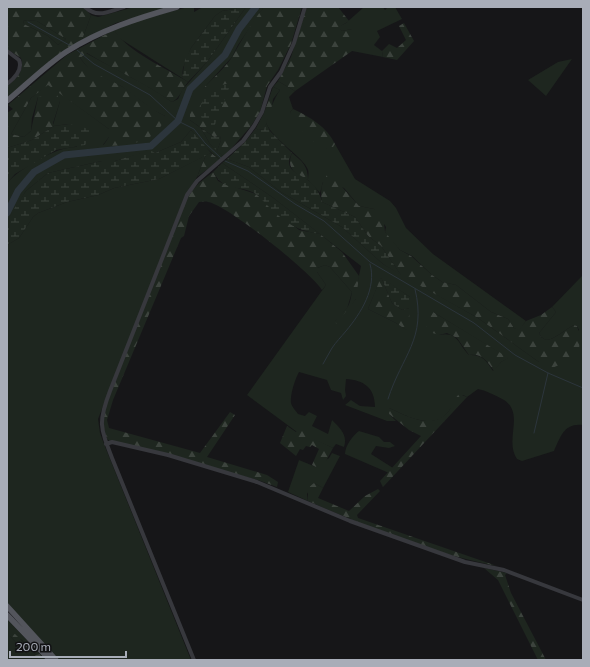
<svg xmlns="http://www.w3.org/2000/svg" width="590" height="667" viewBox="0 0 590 667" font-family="Commissioner,sans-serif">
	<defs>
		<pattern id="forest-firs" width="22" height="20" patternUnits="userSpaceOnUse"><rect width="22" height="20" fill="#1e261f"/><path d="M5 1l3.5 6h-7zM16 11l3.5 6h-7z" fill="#3c433d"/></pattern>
		<pattern id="wetland-marsh" width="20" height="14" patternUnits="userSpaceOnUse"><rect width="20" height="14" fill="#1e261f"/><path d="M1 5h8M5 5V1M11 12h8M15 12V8" fill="none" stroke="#3c433d"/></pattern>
	</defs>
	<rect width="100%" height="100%" fill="#161618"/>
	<path fill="#1e261f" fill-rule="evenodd" d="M134,7H171L116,23L82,40L91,15L98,17Z
		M188,7H194V12L203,7H237L236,9L222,11L215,16L191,48L183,68L182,78L119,38L114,30L142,19Z
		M246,7H264L238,45L232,57L204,88L190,120L201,128L210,144L224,157L220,160L204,146L191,130L181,142L155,153L150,151L115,161H102L48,173L26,191L7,222V183C20,168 57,146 77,147L69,124L54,126L53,125L60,101L38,97L32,118L31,131L24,137L11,134L31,98L48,84L109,129V137L103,145L165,116L153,110L121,86L92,73L80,58L86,53C115,69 145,83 172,102L178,99L182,90L207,62Z
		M364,7H383L385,10L388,7H395L402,19L377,31L380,37L374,45L382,51L383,57L352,51V29L342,31L338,27L346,23Z
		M27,20L37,21L66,39L58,45L48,36L24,24L23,21Z
		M572,59L546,96L528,80L558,62Z
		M278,81L295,91L289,97L293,109L290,112L307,135L328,149L335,144L355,179L390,201L396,208L406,228L433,254L526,321L519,331L514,328L508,319L491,312L456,285L442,282L432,275L412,256L400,250L388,237L385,232L386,227L374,209L359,206L344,188L323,182L320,193L308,180C308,177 309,173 308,170C304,157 274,141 266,123C270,111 273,100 280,90L273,87Z
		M206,155L197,177L185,196L98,419L100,433L104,444L191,660H58L7,603V245L19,238L33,217L38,213L67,202L98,195L114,188L159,179Z
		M227,159L249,167L281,192L342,227L383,264L478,318L539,362L579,330L577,326L574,325C566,329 554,340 546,340L541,337L539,333L556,312L552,307L583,275V425C564,423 561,436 554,451L522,461L517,459C504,440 525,414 504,400C495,395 487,391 478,389L467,397L463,395C457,400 453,406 448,412C433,431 407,416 389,408V414L396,421H387L345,405L351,400L360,406L375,407C375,388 364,380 346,379L345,390L346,396L343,400L341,393L331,390L327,380L299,372C295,379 290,395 291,403C292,407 296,411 298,414L305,416L309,412L317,416L312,426L328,434L332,420C340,428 348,435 344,447L336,444L333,448L297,432L247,395L326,285L317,272V268L325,265L330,267L352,292L347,309L335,321L356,299V290L361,266L272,197L222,163ZM381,278L410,297L407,330L396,323L368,309ZM433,312L508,358L501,362L493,371C487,361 482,354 469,355C458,344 458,331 439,335Z
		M359,431L379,437L384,442H390L395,446L389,448L376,446L371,454L393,468L389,473L345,454C345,446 353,435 359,431Z
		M332,453L340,456L323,488L314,483L307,494L308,501L288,492L299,460L316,467L329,458Z
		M7,619L40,654L36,655L22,640L10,636L33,660H7Z"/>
	<path fill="url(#forest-firs)" fill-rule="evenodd" d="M7,7H83L91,15L82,40L7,98V86C16,79 25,71 21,58L7,49ZM27,20L37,21L66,39L58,45L48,36L24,24L23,21Z
		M264,7H302L291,44L278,70L267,86L260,112L251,126L224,157L217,151L221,140L220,136L214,137L190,120C188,93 220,77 232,57C242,40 251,23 264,7Z
		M307,7H338L349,21L339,27L342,31L352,29L363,34L360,37L353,36L352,51L295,91L278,81L291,57Z
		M404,23L414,41L397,60L383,57L382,51L389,44L397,48L406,40L399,26Z
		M114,30C128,52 166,68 188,82C182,89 180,98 172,102C145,83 115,70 87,53L80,58C94,77 102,75 121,86C136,95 148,108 165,116C159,143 127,146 103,146L109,137V129L48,85L31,98L11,134L24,137L31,131L38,97L57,95L60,101L53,123L54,126L32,140L7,148V113L13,109L8,105L67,55Z
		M273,87L280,90L273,99L271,111L264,129L258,130L256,128L264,113Z
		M293,109C310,117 327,127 335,144L331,150C315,147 296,127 290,112Z
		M211,153L220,160L197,177L206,155Z
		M292,153C302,161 308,166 308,180C294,174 286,168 292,153Z
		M213,172L218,181L222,183L256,194L299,230L320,234L342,252L359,276L356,299L336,324C335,316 342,314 347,308C350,304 351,297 352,292L330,267L325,265L317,268V272L326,285L322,290C313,274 226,204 208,202C206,201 202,202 199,202L189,216L184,236L181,238L113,400L107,420L109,428L200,453L230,412L235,415L207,457L267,475L278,482L277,487L258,480L110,441L107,439L103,425L105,408L188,195L199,183Z
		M327,175L335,179L359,206L374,209L383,214L385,232L400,250L411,256L432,275L442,282L456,285L491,312L508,319L514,328L519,330L526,321L541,315L552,307L556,312L539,333L541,337L546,340C554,340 566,329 574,325L577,326C581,337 582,358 568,363C563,366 558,364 553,368L539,362L478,318L401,275L381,246L368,236L355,217L322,202C320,191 321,184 327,175Z
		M381,277L392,303L402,310L410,308L408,331L396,323L368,309Z
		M433,312L509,358L501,362L494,371C487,361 482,353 469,355L457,338L447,333L439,335L426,331L427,322Z
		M459,394L467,397L383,487L380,481L421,436L409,430L389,414V408C407,416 431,430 447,413C453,407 453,400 459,394Z
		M287,426L296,432L300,428L303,429L308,436L333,448L325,463L316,467L312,465L319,449L312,445L310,447L306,446L303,450L300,449L296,456L280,443Z
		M314,483L323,488L318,498L349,511L365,496L378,489L380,491L357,515L358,518L497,566C433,554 368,527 308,501V488Z
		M484,568L507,573L505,575L511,593L546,660H538L498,580Z
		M15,634L36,655L40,654L46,660H33L10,636Z"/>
	<path fill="url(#wetland-marsh)" d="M237,7H246L207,62L188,82L182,78L185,60L191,48L215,16L222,11L236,9Z
		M231,83L214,127L204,122L199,113C204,92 210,87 231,83Z
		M266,123L270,131L292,153C291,155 289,159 289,162C289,173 303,175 309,181C316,187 320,193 322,202L355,217L368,236L381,246L401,275L383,264L342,227L281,192L249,167L227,159L245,142L256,128L258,130L264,129Z
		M69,124L89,129L91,136L85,145L56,150L15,174L7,183V148L32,140L54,126Z
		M201,128L214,137L220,136L221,140L217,151L210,144Z
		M191,130L211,153L159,179L114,188L98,195L67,202L38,213L33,217L19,238L7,245V222L14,209L26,191L48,173L102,161H115L150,150L155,153L181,142Z
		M222,163L272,197L320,234C296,230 287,224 269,207C265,203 260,197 256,194C239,184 225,193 213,172Z
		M381,277L410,297V308L402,310L392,303Z"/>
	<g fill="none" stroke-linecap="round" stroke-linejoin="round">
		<path stroke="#2c353c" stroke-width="1" d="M28,22L71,46
			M77,50L94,64L150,95L178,121L194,129L205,143L221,158
			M225,161L248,171L295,204L324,221L370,262L474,323L515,355L548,373L583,388
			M323,364C326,359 329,353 332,348C336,342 341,337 346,331C361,313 377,288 370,264
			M388,399C402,355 427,339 415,289
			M534,433L548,373"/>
		<path stroke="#2c353c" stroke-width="7" d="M7,213L18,191L34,172L64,155L151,146L178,121L190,89L225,55L239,29L256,7"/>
		<path stroke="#37383d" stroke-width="4" d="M85,7C98,19 109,11 124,7
			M7,51L19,60C23,70 15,78 7,84
			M106,444L112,442L168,455L257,482L350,521L465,562L504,570L583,600
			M194,660L112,458C100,427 98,422 110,391L187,195L197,181L243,141L254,126L262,112L270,87L281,72L294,43L305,7"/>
		<path stroke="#53555c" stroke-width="5.5" d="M7,101C26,85 45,66 66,52C100,30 138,18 177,7
			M7,606L56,660
			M7,615L50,660"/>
	</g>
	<rect width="590" height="667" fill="none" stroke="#a8adb8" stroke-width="16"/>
	<path d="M10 651v6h116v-6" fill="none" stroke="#a8adb8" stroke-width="2"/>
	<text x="16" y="651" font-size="12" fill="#a8adb8" stroke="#111113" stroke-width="3" paint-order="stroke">200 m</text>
</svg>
